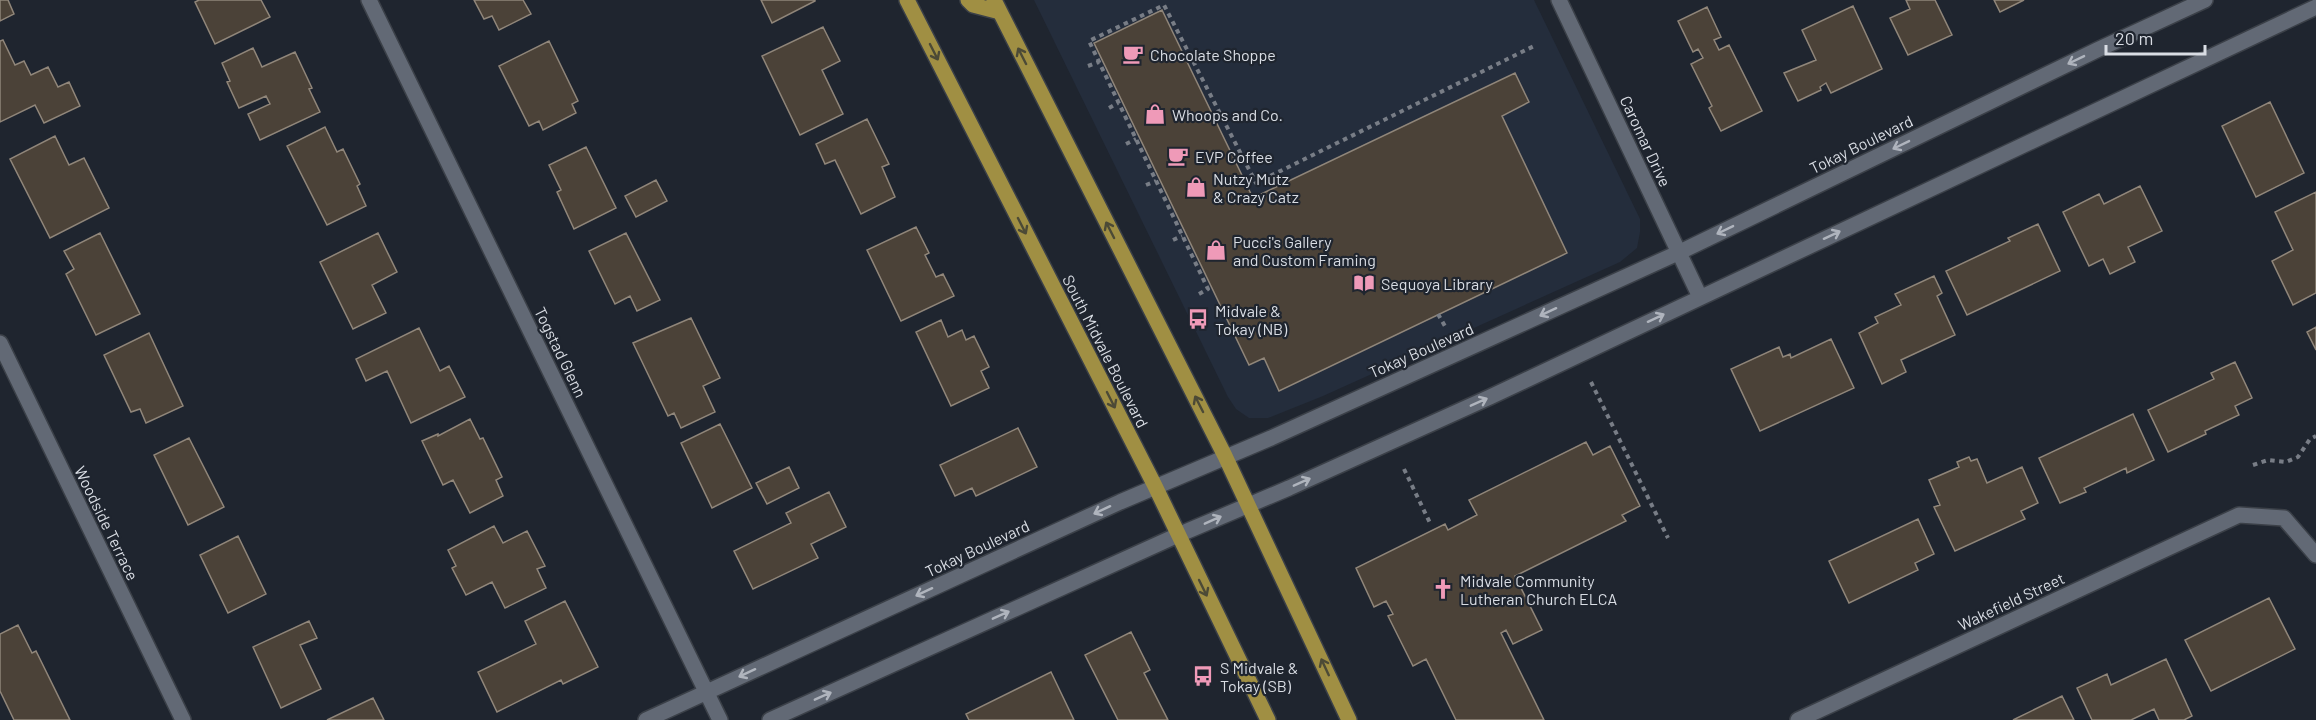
<svg xmlns="http://www.w3.org/2000/svg" width="2316" height="720" viewBox="0 0 2316 720" font-family="Barlow,sans-serif">
	<rect width="100%" height="100%" fill="#1f252f"/>
	<path fill="#242d3c" d="M1034,0H1534L1640,219V232L1637,248L1620,262L1323,396L1268,418H1249L1236,409L1228,397Z"/>
	<path fill="#4b4238" stroke="#90867a" stroke-width="1.5" d="M0,0H8L14,14L0,21Z
		M199,0H261L270,17L215,44L195,2Z
		M474,0H523L531,14L499,30L492,16L484,19Z
		M761,0H815V1L772,23Z
		M1906,0H1935L1952,35L1908,55L1890,18L1910,9Z
		M1994,0H2024L2000,12Z
		M1853,6L1882,69L1831,93L1826,83L1820,87L1821,90L1798,101L1784,73L1816,60L1802,30Z
		M1707,7L1721,37L1714,40L1719,50L1729,45L1762,111L1721,131L1709,108L1712,106L1691,64L1703,58L1698,49L1693,52L1678,21Z
		M1162,10L1253,198L1515,73L1529,102L1502,116L1567,253L1279,391L1264,358L1249,365L1094,43Z
		M823,27L840,61L822,70L843,114L800,135L762,56Z
		M3,40L15,65L24,61L31,75L48,67L58,87L69,82L80,106L44,123L35,105L0,122V41Z
		M549,41L578,101L572,104L576,113L543,130L539,121L529,126L499,66Z
		M253,48L262,67L295,52L312,88L309,89L320,112L260,140L248,114L270,104L266,96L239,108L227,82L230,81L222,63Z
		M2270,102L2304,173L2256,197L2222,126Z
		M867,119L889,164L882,167L895,197L861,214L835,160L825,164L816,144Z
		M325,127L337,152L343,149L360,184L357,186L366,206L327,225L287,146Z
		M55,136L69,165L84,158L109,208L50,238L10,159Z
		M586,147L616,208L574,229L557,192L561,190L549,165Z
		M656,180L667,201L636,217L625,196Z
		M2140,186L2162,231L2128,247L2135,262L2110,274L2103,259L2089,266L2063,212L2099,194L2104,204Z
		M2316,192V293L2293,305L2272,261L2293,250L2275,212Z
		M2038,224L2060,271L1967,315L1946,271L2010,241L2008,238Z
		M916,227L929,253L925,255L936,277L943,274L954,296L901,321L867,250Z
		M100,233L140,314L96,335L66,274L74,269L64,251Z
		M378,233L397,272L372,285L386,313L353,329L320,262Z
		M626,233L660,300L637,311L630,296L615,304L589,251Z
		M1934,276L1942,293L1937,296L1955,335L1901,360L1906,372L1882,384L1859,333L1878,323L1875,317L1901,305L1895,294Z
		M691,318L720,378L703,386L715,412L681,428L674,413L668,416L633,343Z
		M941,320L948,337L962,330L966,340L974,336L989,367L981,371L989,388L951,406L916,332Z
		M2316,327V350L2307,332Z
		M419,328L440,371L449,366L465,397L411,423L387,371L366,381L356,359Z
		M149,333L183,406L146,423L140,409L131,412L104,355Z
		M1831,339L1854,388L1760,431L1731,369L1779,347L1783,357L1790,354L1791,358Z
		M2235,362L2252,398L2235,406L2239,415L2205,431L2206,434L2168,452L2148,410L2214,379L2211,373Z
		M2133,414L2154,460L2127,473L2126,468L2084,488L2086,492L2060,503L2039,458Z
		M470,419L480,439L483,438L502,477L496,480L503,496L470,513L453,480L443,485L422,441L438,434V436Z
		M720,424L752,488L712,508L681,443Z
		M1018,428L1037,467L976,496L972,488L955,496L940,465Z
		M189,438L224,507L188,525L154,455Z
		M1586,442L1593,455L1610,446L1640,506L1622,515L1626,521L1515,576L1542,630L1513,644L1506,630L1501,633L1544,720H1456L1426,659L1413,666L1388,616L1393,614L1386,601L1374,607L1356,568L1445,524L1448,530L1477,515L1469,500Z
		M1969,457L1971,461L1977,459L1987,483L2022,467L2038,503L2021,511L2025,519L1955,551L1934,507L1940,505L1929,480L1959,467L1957,462Z
		M789,467L799,488L767,504L756,483Z
		M829,492L846,527L811,544L818,558L753,589L734,551L791,523L786,513Z
		M1918,519L1934,554L1915,563L1918,570L1849,603L1829,561Z
		M494,526L503,543L527,531L545,566L537,569L546,588L505,608L492,582L466,595L452,568L456,566L448,550Z
		M238,536L266,594L228,613L200,555Z
		M2269,598L2295,649L2211,691L2185,640Z
		M565,601L598,667L563,684L561,680L497,712L478,672L536,644L525,621Z
		M309,621L317,638L300,645L321,689L281,708L253,647Z
		M18,625L32,653L36,651L70,720H14L0,691V634Z
		M1131,632L1150,670L1144,673L1168,720H1118L1085,655Z
		M2166,659L2192,716L2184,720H2159L2154,709L2131,720H2092L2077,688L2107,674L2111,685Z
		M1051,672L1074,720H969L966,714Z
		M2062,696L2074,720H2013Z
		M373,698L384,720H327Z"/>
	<g fill="none" stroke-linecap="round" stroke-linejoin="round">
		<g stroke="#3b4048" stroke-width="18">
			<path id="minor" d="M369,0L720,720
				M1559,0L1700,297
				M0,343L183,720
				M646,720L1120,502L1271,438L1680,252L2097,50L2205,0
				M770,720L1178,535L1289,488L1490,397L2316,7
				M1798,720L2239,515L2284,518L2316,555"/>
		</g>
		<g stroke="#3b4048" stroke-width="18">
			<path id="major" d="M907,0L1155,486L1268,720
				M968,0L973,5L1000,12
				M994,0L1225,456L1349,720"/>
		</g>
		<path stroke="#787d86" stroke-width="4" stroke-dasharray="4.5 4.5" stroke-linecap="butt" d="M1088,66L1099,62
			M1109,108L1118,103
			M1126,144L1136,139
			M1146,185L1156,181
			M1173,240L1182,236
			M1199,294L1208,289L1089,41L1164,5L1256,183L1534,46
			M1438,314L1446,328
			M1591,382L1668,538
			M2253,465L2268,460L2286,462L2298,457L2310,439L2316,436
			M1404,469L1430,523"/>
		<use href="#minor" stroke="#626975" stroke-width="15"/>
		<use href="#major" stroke="#a08f43" stroke-width="15"/>
	</g>
	<defs><path id="oneway-shaft" d="M-6 0H5M1.5-3L5.5 0L1.5 3" fill="none" stroke-width="1.6" stroke-linecap="round" stroke-linejoin="round" transform="scale(1.5)"/></defs>
	<g stroke="#4c4a36">
		<use href="#oneway-shaft" transform="translate(934 52) rotate(63)"/>
		<use href="#oneway-shaft" transform="translate(1022 56) rotate(-117)"/>
		<use href="#oneway-shaft" transform="translate(1022 226) rotate(63)"/>
		<use href="#oneway-shaft" transform="translate(1110 230) rotate(-117)"/>
		<use href="#oneway-shaft" transform="translate(1111 400) rotate(63)"/>
		<use href="#oneway-shaft" transform="translate(1199 404) rotate(-117)"/>
		<use href="#oneway-shaft" transform="translate(1203 588) rotate(64)"/>
		<use href="#oneway-shaft" transform="translate(1325 667) rotate(-115)"/>
	</g>
	<g stroke="#afb4bd">
		<use href="#oneway-shaft" transform="translate(2076 60) rotate(154)"/>
		<use href="#oneway-shaft" transform="translate(1901 145) rotate(154)"/>
		<use href="#oneway-shaft" transform="translate(1725 230) rotate(154)"/>
		<use href="#oneway-shaft" transform="translate(1832 235) rotate(-25)"/>
		<use href="#oneway-shaft" transform="translate(1548 312) rotate(155)"/>
		<use href="#oneway-shaft" transform="translate(1656 318) rotate(-25)"/>
		<use href="#oneway-shaft" transform="translate(1479 402) rotate(-24)"/>
		<use href="#oneway-shaft" transform="translate(1302 482) rotate(-24)"/>
		<use href="#oneway-shaft" transform="translate(1102 510) rotate(155)"/>
		<use href="#oneway-shaft" transform="translate(1213 520) rotate(-24)"/>
		<use href="#oneway-shaft" transform="translate(924 592) rotate(155)"/>
		<use href="#oneway-shaft" transform="translate(1001 615) rotate(-24)"/>
		<use href="#oneway-shaft" transform="translate(747 673) rotate(155)"/>
		<use href="#oneway-shaft" transform="translate(823 696) rotate(-24)"/>
	</g>
	<defs>
		<g id="cafe-bare" transform="scale(1.62)"><path d="M-5.5-4.5H6V0H3Q3 3.5 0 3.5H-2.5Q-5.5 3.5-5.5 0ZM3-3.2v2h1.7v-2ZM-6 4.5H4V6H-6Z" fill="#ef9ab8" stroke="#1f252f" stroke-width="2.5" paint-order="stroke"/></g>
		<g id="shop-bare" transform="scale(1.62)"><path d="M-5-2.5h2.3a2.7 3.5 0 0 1 5.4 0H5L5.5 6h-11ZM-1.5-2.5h3a1.5 2.3 0 0 0-3 0Z" fill="#ef9ab8" stroke="#1f252f" stroke-width="2.5" paint-order="stroke"/></g>
		<g id="library-bare" transform="scale(1.62)"><path d="M-6-4Q-3-5.5-.7-3.5V5Q-3 3-6 4ZM6-4Q3-5.5 .7-3.5V5Q3 3 6 4Z" fill="#ef9ab8" stroke="#1f252f" stroke-width="2.5" paint-order="stroke"/></g>
		<g id="bus-bare" transform="scale(1.62)"><path d="M-5-6H5V4H4V6H2V4H-2V6H-4V4H-5ZM-3.5-4V0h7V-4ZM-3.5 1.2v1.5H-2V1.2ZM2 1.2v1.5H3.5V1.2Z" fill="#ef9ab8" stroke="#1f252f" stroke-width="2.5" paint-order="stroke"/></g>
		<g id="church-bare" transform="scale(1.62)"><path d="M-1.2-6h2.4v3.5h3.3v2.4h-3.3V6h-2.4V-.1h-3.3v-2.4h3.3Z" fill="#ef9ab8" stroke="#1f252f" stroke-width="2.5" paint-order="stroke"/></g>
	</defs>
	<g fill-rule="evenodd">
		<use href="#cafe-bare" x="1133" y="54"/>
		<use href="#shop-bare" x="1155" y="114"/>
		<use href="#cafe-bare" x="1178" y="156"/>
		<use href="#shop-bare" x="1196" y="187"/>
		<use href="#shop-bare" x="1216" y="250"/>
		<use href="#library-bare" x="1364" y="283"/>
		<use href="#bus-bare" x="1198" y="319"/>
		<use href="#church-bare" x="1443" y="589"/>
		<use href="#bus-bare" x="1203" y="676"/>
	</g>
	<g text-anchor="middle" dominant-baseline="central" stroke-width="4.5" stroke-linejoin="round" paint-order="stroke">
		<g font-size="16" fill="#d9dde4" stroke="#1f252f" text-anchor="start">
			<text x="1150" y="54">Chocolate Shoppe</text>
			<text x="1172" y="114">Whoops and Co.</text>
			<text x="1195" y="156">EVP Coffee</text>
			<text x="1213" y="178">Nutzy Mutz<tspan x="1213" dy="18">&amp; Crazy Catz</tspan></text>
			<text x="1233" y="241">Pucci's Gallery<tspan x="1233" dy="18">and Custom Framing</tspan></text>
			<text x="1381" y="283">Sequoya Library</text>
			<text x="1215" y="310">Midvale &amp;<tspan x="1215" dy="18">Tokay (NB)</tspan></text>
			<text x="1460" y="580">Midvale Community<tspan x="1460" dy="18">Lutheran Church ELCA</tspan></text>
			<text x="1220" y="667">S Midvale &amp;<tspan x="1220" dy="18">Tokay (SB)</tspan></text>
		</g>
		<g font-size="16" fill="#d9dde4" stroke="#1f252f">
			<text transform="translate(1646 141) rotate(65)">Caromar Drive</text>
			<text transform="translate(1861 144) rotate(-26)">Tokay Boulevard</text>
			<text transform="translate(1421 350) rotate(-24)">Tokay Boulevard</text>
			<text transform="translate(1106 351) rotate(63)">South Midvale Boulevard</text>
			<text transform="translate(561 352) rotate(64)">Togstad Glenn</text>
			<text transform="translate(107 523) rotate(64)">Woodside Terrace</text>
			<text transform="translate(977 548) rotate(-25)">Tokay Boulevard</text>
			<text transform="translate(2011 601) rotate(-25)">Wakefield Street</text>
		</g>
	</g>
	<path d="M2106 45v9h99v-9" fill="none" stroke="#d9dde4" stroke-width="3"/>
	<text x="2115" y="45" font-size="18" fill="#d9dde4" stroke="#1f252f" stroke-width="4.5" paint-order="stroke">20 m</text>
</svg>
